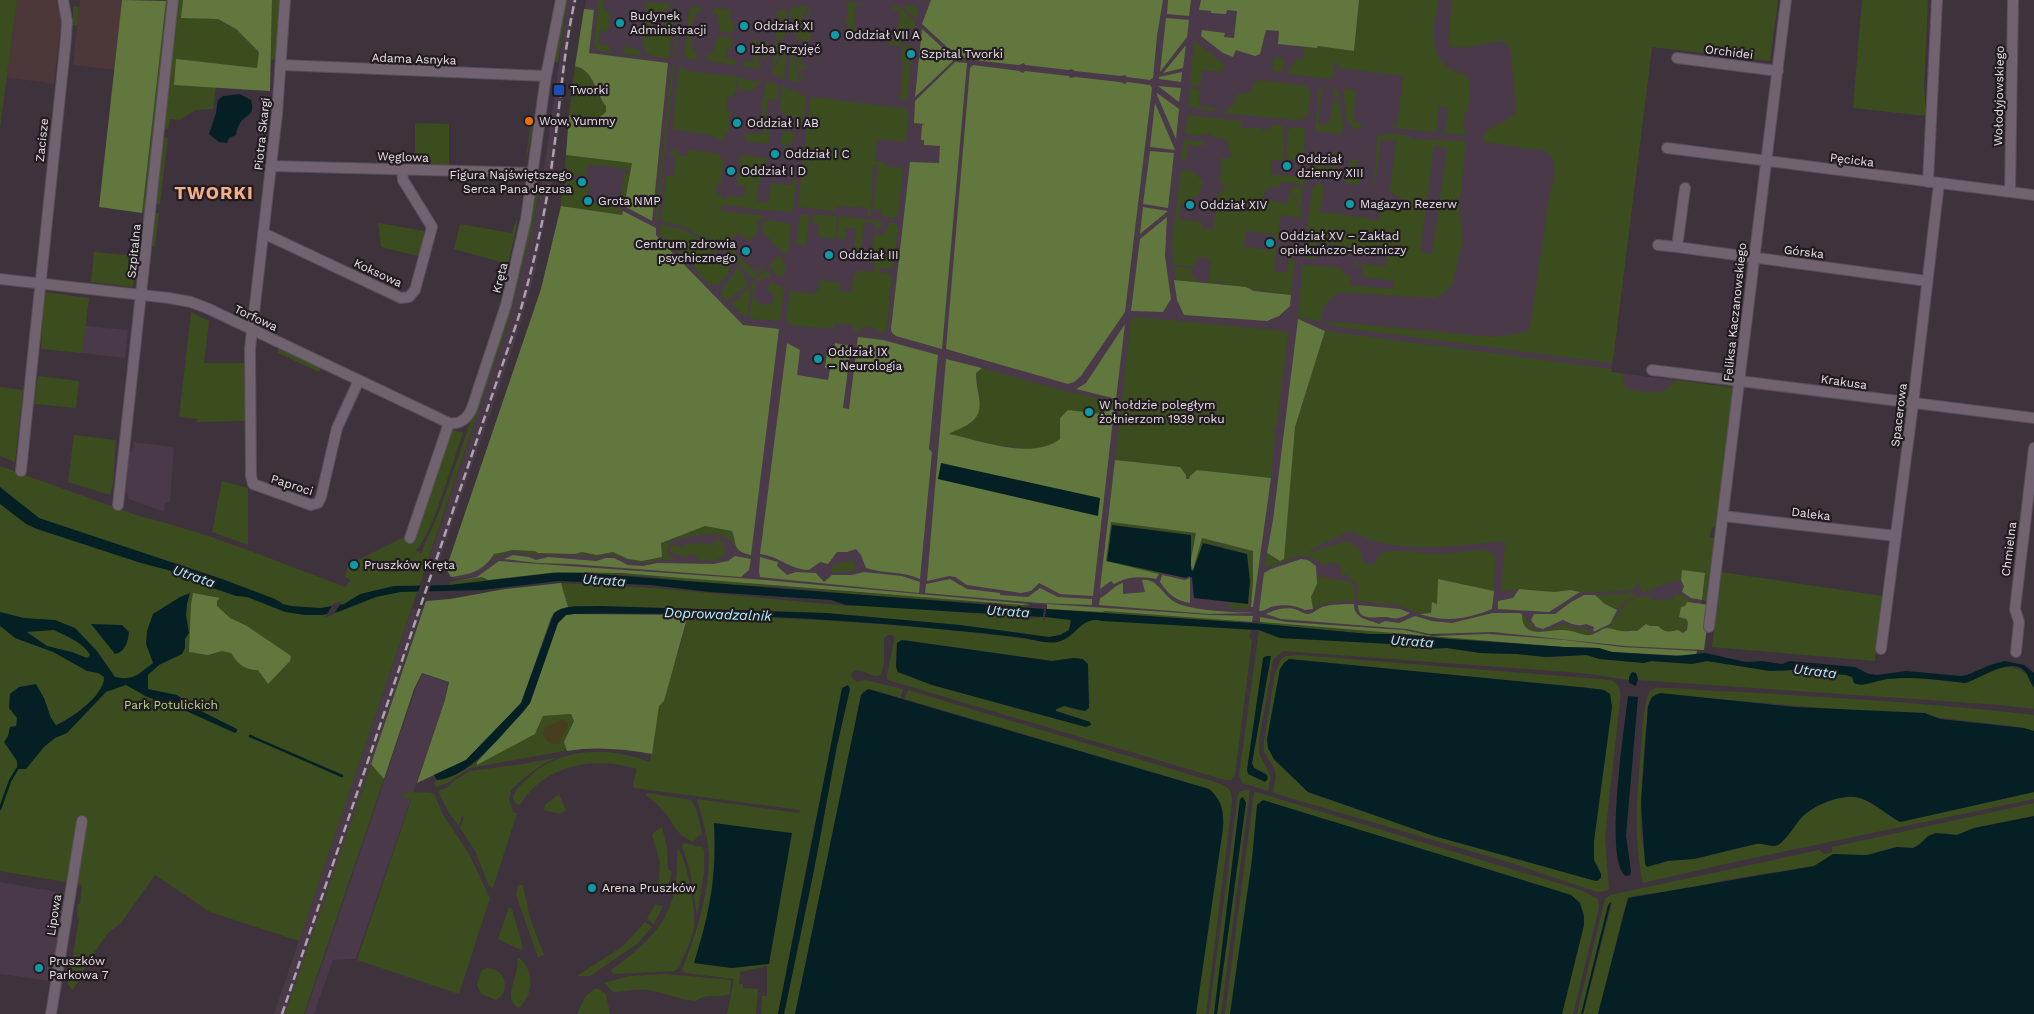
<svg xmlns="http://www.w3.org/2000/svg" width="2034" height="1014" viewBox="0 0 2034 1014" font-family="'Work Sans',sans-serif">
	<rect width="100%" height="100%" fill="#3e323d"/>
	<path fill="#4d3839" d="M17,0H56L61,20L54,84L7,77Z
		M80,0H122L116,70L73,65Z"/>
	<path fill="#4a3949" d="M568,0H577L568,47L553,178L535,272L514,345L437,567L427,565L508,324L532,230L543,176Z
		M586,0H1778L1770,61L1652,47L1611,372L1728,387L1662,516L1705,573L1695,654L575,569L453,579L446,569L522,350L545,275L558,222L563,186L565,185L566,182L567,168L565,167L569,115Z
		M85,326L128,330L125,358L82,353Z
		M133,442L174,447L170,502H165L164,512L129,499L126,491L129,452H132L134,445Z
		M412,608L422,610L371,764L285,1014H274Z
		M422,674L448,682L445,700L356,959L333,960L314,1014H305L415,690Z
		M0,882L64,893L51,981L0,974Z"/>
	<path fill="#3b4d1f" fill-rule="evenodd" d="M0,0H17L0,128Z
		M166,0H172L147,214L142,213Z
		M175,0H183L182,17L218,19L236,29L259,52L257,69L218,64L174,85L216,87L213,109L196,110L179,120L170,119L168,129L162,128Z
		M272,0H282L279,58L271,60Z
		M565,0H568L558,62H552Z
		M599,0H603V10L610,12L608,32L600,31L598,44L611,46L610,53L599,51L594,45Z
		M1359,0H1439C1433,22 1427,56 1452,70C1456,72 1462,73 1467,76L1470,87V101L1463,122L1466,135L1392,128V126L1397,127L1403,76L1339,68L1336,62H1334L1332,79L1287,74L1296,59L1303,60L1304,47L1317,48L1318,46L1354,51ZM1439,106L1448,108L1445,132L1436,131Z
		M1452,0H1778L1770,61L1652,47L1613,360L1610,363L1345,328L1298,317L1303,264C1313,266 1328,266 1340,268L1345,275L1351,276L1350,285L1394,289V281L1362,277L1363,266L1354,265V263L1386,266L1388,252L1317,243L1316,259H1308L1304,254L1312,189L1319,184H1324L1320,212L1369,218V220L1378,221L1381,209C1388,205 1396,208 1404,204L1403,199L1397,197L1388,189L1390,188L1397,136L1395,141L1381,139L1375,186L1374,184L1377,137L1379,135L1390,133L1410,136V139L1466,141L1459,208L1463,241L1452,284L1447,291L1436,298L1340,292C1327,298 1323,308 1320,322H1336L1493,337L1521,333L1527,331L1530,326L1550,192L1555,174L1553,159L1545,151L1484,142C1481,126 1507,124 1516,112L1511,52L1503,41C1486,42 1465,51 1450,46L1448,41ZM1434,146L1447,148L1432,254L1420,252Z
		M1862,0H1928L1924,85L1926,116L1853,108Z
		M845,1L867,5H856L854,25H856V34L846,33L848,4L844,3Z
		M647,2L671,4L670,8H665L664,15L674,16L672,27L665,26L663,22L659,21L652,25L644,24Z
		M680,5L675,57L673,60L676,28Z
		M806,5L808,6L793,36L790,9Z
		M913,5L918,9L916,19L902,6Z
		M73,6L79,7L77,26L73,25Z
		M694,6L701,8L702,13L698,11L690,29H687L689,9Z
		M893,6H899L915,22V28H907L906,40L913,42L901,41V45L913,46V48L909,47L908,61L911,62L907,100H900L903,62L901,61L903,47L891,45L888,51L889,40L898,41L900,30L898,29L900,11L892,10L891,14Z
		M715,8L731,10L730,21L734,22L733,33L720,32L717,13L712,15Z
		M784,9L786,10L789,27L788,35L776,12Z
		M809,9H811L810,15H806L804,29L811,30L810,42L800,39L797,41L795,37Z
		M777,17L786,35L783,39H775Z
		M644,27L652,28L657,34L663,33L665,29L672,30L669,59C643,56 641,52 644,27Z
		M687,32L690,33L693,52L697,51V56L694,60L687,59L684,53Z
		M638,36V49L642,56L623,54L624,46L637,49Z
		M719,36L732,38L731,49H727L726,58L735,60V65L708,61V53L711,55Z
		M752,40L768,42L766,60L764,59V57L759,56L758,63H763L757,69L743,66L744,61L753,62L754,52L751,51Z
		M1194,41L1225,65L1221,72L1202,70L1200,86L1190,85Z
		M774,42L782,43L785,47L772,69Z
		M797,45L809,46V49H802L801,65L807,66V69H800V74L804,75L801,82L793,49Z
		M787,49L784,78L783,79L774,75L772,72Z
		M791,49L799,82L798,83L788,80Z
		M1274,57L1284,58L1283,72L1272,71Z
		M672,63L674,66L657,223L655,222Z
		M575,66C595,71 594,93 606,106V113C595,122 580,127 569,115Z
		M679,66H682L683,70L737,77L735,94H733L732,97H728L726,109L731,110L728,134H724L723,142L713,136L672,129Z
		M738,77L757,82L760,78L763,79L751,91L737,89Z
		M1258,80L1308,86L1311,94L1307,116L1303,119L1296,120L1222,113L1233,105L1237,94L1250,93L1254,84Z
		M767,81L779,85L778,97L780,100L768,99L765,120L767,121L766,130H770L768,144L745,141L746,133L763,134L761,106Z
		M782,86L806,96L802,127L800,126L801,120L782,113L780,110Z
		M1323,86C1332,87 1339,87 1340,98L1333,97L1334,89L1322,87L1318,124L1327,125V121H1330L1333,101L1339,100L1343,124L1342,134L1315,131L1319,88Z
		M1190,88L1200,89L1199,106L1215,108L1213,112L1188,106Z
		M1343,89L1356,90L1353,122L1363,124L1359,130L1353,128L1347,120Z
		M812,97L908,109L906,142L877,139L875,161L885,163V166L903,168L898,216L893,218L881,216V210L873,209L878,166L873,164L871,215H867V208L838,206L833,211L799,207L798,203L810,99Z
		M1188,115L1242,121V128H1262V132H1265L1266,128L1271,129L1272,124L1283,126V160H1271V174L1305,177V185L1282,182L1276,188L1268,187L1267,191H1265L1263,199L1287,204L1290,190L1301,213L1300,218L1281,215L1278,241H1275V235L1246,231L1244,247L1273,250L1274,245H1277L1274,271L1287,273L1289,258L1295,259L1291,295L1224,285V282L1218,281L1217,285L1208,283L1211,264L1207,258L1198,257L1194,267L1173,264L1172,241L1181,170L1196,172V175L1203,181L1199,196H1193L1192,204L1181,203L1179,220L1203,222L1202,228L1213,229L1219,191H1224V183H1220L1221,158H1232L1227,144L1228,139L1211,137V133L1201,136L1185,134Z
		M415,123L449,124V165L415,164Z
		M530,127H533L525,165Z
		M1291,127L1302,128L1305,130L1304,159H1286L1288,131Z
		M783,131L793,133V135H796L786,149L785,146L781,145Z
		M161,137L168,138L160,204L154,203Z
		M1184,139L1205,142L1204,146L1188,145L1186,161H1181Z
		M677,149L678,155L688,156V150L716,153L720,155V158L724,159L721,183H717L716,194L721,195V202V198L726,199L727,196L744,197L745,186L737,185L741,155L767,158L765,171H762L761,181H759L756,201L768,203L771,183L791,185L792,180H796L793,212L747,209L746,207L722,205L721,211L764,216L757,224L758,233L748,241L739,232L727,243L737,253L734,257L683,226L661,221L666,176H674L676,156L669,155V152Z
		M1313,152H1317L1315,165L1332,168L1334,152H1340L1337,176L1332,179L1312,176Z
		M566,155L632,163L624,206L620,204V201L624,174H630L629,169L623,170L619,167L587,165L586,176L567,175V168L565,167Z
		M1351,159L1357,161L1356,169H1360L1362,174L1360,184H1347L1344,178Z
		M566,179L585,180V185L589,186L587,201L610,204L623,211L622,215L561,206L563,186L565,185Z
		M535,183H541L532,230L508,324L299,941L210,912L155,875L121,923L108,933L91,957L73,990L68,985L79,919L77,915L78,904H80L82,885L0,871V466L139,516C210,533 278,562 345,587L351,580L345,577L348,565L404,537L407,528L404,537L406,539L449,432L454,430L463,433C453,459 433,534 416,550L418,552L420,551V555L439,512L476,406Z
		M1298,186L1303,188L1301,209L1290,189Z
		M154,213H159L155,246L150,245Z
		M813,214L837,216L835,239L818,236L819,224L813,223Z
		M800,215H810L806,245L796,244Z
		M839,216L881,221V227L875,230V224L864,222L861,251L854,250L856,229L846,228L845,239H837Z
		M516,220H518L508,264L454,249L460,224L512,233Z
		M768,220L788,223L791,226L788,254H784L762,231L763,223Z
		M889,222L895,223L898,226L893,267L891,269L880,268V272L892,274L887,327L885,331L877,333V328L861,327L860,332L853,331V325L835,323L834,329L795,326L786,321L790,291L814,294L819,288L820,280L841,283L840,291L851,292L854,275H857V270L874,272L875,263L869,262L874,235H883L887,230Z
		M378,223L425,231L418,256L381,247Z
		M661,224L682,229L717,249V252L697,257L682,256L660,235Z
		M94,252L136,256L133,287L91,282Z
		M779,255L784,262L786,271L783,275L778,277L769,266Z
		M739,256L756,273L763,266V269L754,278H752L736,261Z
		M714,257L727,261C734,272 725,279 716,285L709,284L693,267L696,262Z
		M736,266L742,272L748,285L726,301L721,296C722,283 735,279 736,266Z
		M1174,266L1193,269L1191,271V275L1200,282L1176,280Z
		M765,270L773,276L767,277L762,280H756L754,300L760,301V304L772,305L774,292H767L770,283L782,286L784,290L780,321L749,319L753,293L750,285Z
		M749,287L751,293L746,318L730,303L732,301L734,303Z
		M44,292L89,298L82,353L41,349Z
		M191,312L209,321L204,363H247V421L197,422V419L179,417Z
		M1135,317L1285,331L1288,334L1277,425L1273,429L1275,437L1271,478L1197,470L1190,476L1189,480L1186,479L1180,467L1115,460L1131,320Z
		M1325,331L1612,369L1611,372L1624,374L1623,382L1627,389L1643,392H1662L1676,380L1735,388L1717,525L1711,529L1710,537L1715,539L1711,602L1702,600L1705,573L1682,571L1681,580L1661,585L1643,593L1638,583L1633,590L1603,592H1580L1571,590L1554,592L1519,589L1501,591L1505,541C1454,546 1396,556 1350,531L1312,549L1309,553L1346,541C1357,544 1363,552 1363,563L1373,565L1381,554C1392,546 1427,555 1442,554C1457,554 1483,545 1495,555L1494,591L1438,579L1437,604L1432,603V613L1420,614L1399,605L1358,601L1357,584L1349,578V575L1345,574L1344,577H1341L1342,570L1340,569V564L1328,562L1327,565C1317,563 1313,556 1304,556C1290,555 1278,566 1264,567L1267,553L1280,561L1295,427Z
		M279,345L322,366L319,372L278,353Z
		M982,368L1069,392L1116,402L1114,410L1061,421L1060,439L1053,445L1034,450L997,445L948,434C966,426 982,419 980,396C979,388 976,382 976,373Z
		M38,376L79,381L76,408L34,404Z
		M0,387L23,390L15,462L0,456Z
		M74,435L116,440L113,484L110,495L68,482Z
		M222,481L248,488V545L212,532Z
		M1110,522L1196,533L1190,564L1194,568L1201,538L1216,541L1215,546L1203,543L1196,568L1193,571L1190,570L1191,535L1159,574L1105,562Z
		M705,526L732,531L733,539L739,551L751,556C739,554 737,547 729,540C717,529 685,537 670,541L667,551L668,554L673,558V560C668,560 662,559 657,560C652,561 647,564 642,563C626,562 612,549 597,558C584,552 556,555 540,555C532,555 523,552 513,552C505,552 500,558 491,557L494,554L513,550L535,551L538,553L575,554L582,552L597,555L613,552L628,559L647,561L662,556L661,543Z
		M717,539L723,542L724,549L726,551C718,563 712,561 698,560L695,554L691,553L686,558L670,552L671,546L674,544L681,548L689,542L694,545L702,542L711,545Z
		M1217,542L1253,551V582L1249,609H1229V603L1209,600L1247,604L1250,581L1247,554L1217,546Z
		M854,560L855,571L831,572V567L840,563Z
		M558,572C644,572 729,582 814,589C883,595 953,598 1022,605L1030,604L1029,606L1021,608L999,604L872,596L779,587L706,584L654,577L585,573H553L450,585V582L482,577L488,580Z
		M1721,572L1883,596L1875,661L1712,647Z
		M1315,576L1351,582L1354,586L1355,601C1340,601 1325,601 1313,609L1311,597L1317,584Z
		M561,583L655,588L849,606L876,605L965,613L1019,614L1029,618L1043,617V621H1045V617L1069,619L1072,623L1069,630L1060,635L1049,637L959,625L826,613L597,606L568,607Z
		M1630,593L1637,595L1624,602L1617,610L1605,604L1595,595Z
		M1674,594L1681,595L1693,602L1686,603L1685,606H1681L1680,619H1686L1688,622L1684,632L1678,630C1669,632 1665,633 1658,626H1650L1646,624C1640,629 1638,632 1630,629L1624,632L1608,628L1628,601L1637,597L1651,596V600L1674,599Z
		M1047,609L1103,612L1104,611L1238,621V623H1234Z
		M1522,614L1534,628L1543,632L1564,624L1577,629L1586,628L1593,634L1588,635L1561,630L1551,632H1535L1522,622Z
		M688,615C809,618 930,625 1049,642C1072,642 1076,623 1092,619L1251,630L1250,637L1252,641L1235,774L1231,780H1225L891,681L887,679V676L894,640L893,635H888L884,638V663L881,675C871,679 865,669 855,670L850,676L857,682L866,680L903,689L900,700L898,697L873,690L863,691L861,695L795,1014H784C807,905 831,797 844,686L813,833L778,1014H761L762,996H767V966L740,972L739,984H743V988L758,989L756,1014H727L734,979L685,973L682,970C696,935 708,897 709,859C709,839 702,818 697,799L799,813L800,810L634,788L633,785L637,769C595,756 545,764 520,805L516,804L513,798C515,789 522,784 529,777C561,746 611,747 650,762L659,706L679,651ZM902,640L1052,661L1074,658L1088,688L1090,704L1080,711L1064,706L1056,709V711L1090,722L1086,727L932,685L898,672L896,667L897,643ZM714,823L732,968L694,963C710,912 717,875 714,823Z
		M1260,622L1504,642L1449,639L1397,634H1369L1260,624Z
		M1259,630L1280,638L1411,645L1425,649L1447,648L1480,653L1517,654L1546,657L1586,655L1600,659L1644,663L1651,661L1692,664L1707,661L1770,671L1794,670L1846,675L1852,677L1853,680H1874L1913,677L1965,683C1975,681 1981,674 1990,671C2009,663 2029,667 2034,689C2034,695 2034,703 2034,709L2001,705L1638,680V677H1629V680L1582,673L1283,651L1273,660L1259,741V753L1271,777L1268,791L1242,783L1239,776ZM1264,657L1270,661L1252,763L1254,768L1266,773L1268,779L1247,770Z
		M1300,655L1611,680C1621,686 1621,691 1620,701L1605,838L1609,889L1606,891L1597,892L1511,863L1273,793L1276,776L1274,768L1264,752V742L1275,673L1281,659L1286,656ZM1289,659L1589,688L1604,690L1610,694L1594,841V860L1601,874L1597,881L1434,836L1308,792L1274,760L1268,748L1267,739L1280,669L1284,663Z
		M1655,688H1669C1791,695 1913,701 2034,715V731L2012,726L1933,717L1656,694L1650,701L1648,706C1646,732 1634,837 1646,854C1648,858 1654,862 1658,865C1668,858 1684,860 1696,858C1717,855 1739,844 1761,843C1768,843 1772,847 1780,844C1787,835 1798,819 1808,812C1820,803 1844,794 1860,798C1874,802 1887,815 1900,822L2034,792V799L1725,864L1643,883C1633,838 1637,794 1641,749C1643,730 1642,710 1649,692Z
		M908,690L1215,782C1227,786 1233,789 1232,803L1206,1014H1196L1223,828C1224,812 1222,800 1209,789L908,700L904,701Z
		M571,714L574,720L565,744L567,749L563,750L564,751L470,768L447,783L436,787L434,783L437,780L458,773L477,762V764L535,734L543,716Z
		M558,757C539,765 526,776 511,790L509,799L513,812L517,813L493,888L489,886L475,851L460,828L464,817L462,816L459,826L449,813L438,791L448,787L455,780L470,771L523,764Z
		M371,764L384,779L304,1014H285Z
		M1246,790H1250L1221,1014H1217L1246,803L1245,800L1240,799L1214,1014H1209L1238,794L1240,791Z
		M412,792L432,793L435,795L442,813L469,854L490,898L459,994L357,960L411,800L401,796L405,793Z
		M1256,792L1581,890L1598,899L1599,908L1573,1014H1562L1584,925V916L1580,903L1571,895L1263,800L1257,805L1252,860L1230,1014H1225L1254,793Z
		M648,793L691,800L696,808L702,834L698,836L693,842C678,836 675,826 666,814C660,807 654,801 646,795Z
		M559,794L566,810L560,814L543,810L546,804Z
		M2034,803V816L1974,828L1957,835L1945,833L1923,841L1913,848L1897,847L1867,855L1829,856L1822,862L1814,866L1725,880L1694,888L1632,896L1624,910L1598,1014H1583L1612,903H1609L1581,1014H1577L1604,903L1605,899L1610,895L1819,850L1824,854L1832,852V847Z
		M662,827L667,848L668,869L672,872L667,892L658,889L660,862L652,835L653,833Z
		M684,843L702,847L704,850V873L697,915L690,871L682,846Z
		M679,850C688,865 696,910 694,927C692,941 684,955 679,968L674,971L613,974L611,970C659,935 679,913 677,851Z
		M518,885H523L530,918L544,955L538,957L516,895Z
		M655,904L663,906L654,924L647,919Z
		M509,907L512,909L523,948L521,950L498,939Z
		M645,922L652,927L637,944L590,976H577L623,946Z
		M517,958H519C536,972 533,994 519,1008C500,998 521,975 517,958Z
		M487,968C505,968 512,991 496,1000L481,994L477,985L481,971Z
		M665,974L731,980L730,994C718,999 707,992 696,1001C680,1000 665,993 649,990C636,988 625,992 613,992L604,983L629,976Z
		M594,989H599L606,994L610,1014H577L585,997Z"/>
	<path fill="#61773e" d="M122,0L166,1L142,213L99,207Z
		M183,0H272L270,91L174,85L176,59L257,68L259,52L236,29L218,19L181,18Z
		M931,0H1163L1157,36L1153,78L1150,80L1127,77L1125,75L1121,76L1075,71L1071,69L1069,70L1025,65L1024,63L1019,65L973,60L969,57L959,58L922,24Z
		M1168,0H1191L1189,16L1167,14Z
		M1201,0H1359L1354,51L1318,46L1317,48L1278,44L1279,31L1266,30L1260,54L1255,56L1236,50L1233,57L1223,53L1201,36L1202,30L1225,33L1224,37L1234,38L1237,11L1227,10L1226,14L1211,13V11L1199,10Z
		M584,9L594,10L589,53L668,63L652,221L624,206L632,163L566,155L569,115C580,127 595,122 606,112V106C595,93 595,71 575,66Z
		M1166,18L1189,20L1187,37L1160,72Z
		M922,29L954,58L953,61L915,97Z
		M1186,45L1183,68L1163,73Z
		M955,62L967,63L942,349L896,336L892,333L891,329L910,162L939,163L940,146L924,145V140H921L922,125L925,124L914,123L915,101Z
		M973,65L1019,71L1023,73L1025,71L1069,76L1070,78L1075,77L1120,82L1125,84L1127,82L1150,85L1152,88L1125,312L1081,376L1074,382L1068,384L946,349L970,68Z
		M1182,72L1181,82L1159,79V77Z
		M1158,86L1181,88L1179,102Z
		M1157,93L1179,109L1176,139L1157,95Z
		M1155,103L1175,150L1150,147Z
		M1150,151L1174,153L1168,208L1143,204Z
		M561,206L622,215L623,211L656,228V235L662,242L743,325L779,329L751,555C732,551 737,544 732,531L705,526L661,543L662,557L642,561L628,559L613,552L597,555L582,552L575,554L538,553L535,551L513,550L494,554C483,571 472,574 451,577L446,569L541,289Z
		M1143,207L1168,211L1140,234Z
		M1167,217L1165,256L1171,299L1163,312L1131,311L1140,239Z
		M1174,280L1246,287L1254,291L1291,295L1290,306L1279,316L1267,321L1184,315L1177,300Z
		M1298,319L1325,331L1295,427L1284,559L1280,561L1267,553L1273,520Z
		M1125,324L1116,399L1076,389L1086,383Z
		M858,337L883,340L938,355L929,449L932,452L920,579C903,571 884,574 866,568L861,555L856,549L847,552H837L828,564L820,562L809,570C791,570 778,556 760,554L787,343L800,350L797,375L828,380L830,369L825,368L827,352H834L835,343L851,346L843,408L849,409Z
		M946,359L982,368L976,373C975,390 988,411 970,423C964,428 955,430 949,434C980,440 1032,461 1060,439V418L1068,410L1102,414L1107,410H1114L1093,596L1060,594L1039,583L1031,591L1021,593L967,585L955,577L949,576L927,581Z
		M1115,460L1180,467L1186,475V479H1189L1190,476L1197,470L1271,478L1253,607H1251L1253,582V551L1202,538L1193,570L1190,564L1196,533L1111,522L1106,561L1159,574L1156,579C1143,576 1127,576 1114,584L1111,581L1100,589Z
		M513,555L529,557L536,560L548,557L596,561L606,558H614L628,565L643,566L657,563L713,564L728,561L735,556L751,559L749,570L741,577L571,564L538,563L504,559Z
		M760,557L778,562L777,566L787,575L796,572L816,573L824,582L832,575H852L864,572L902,576L920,582L919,593L760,577L759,572Z
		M1301,559L1308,560L1316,566L1317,584L1311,597L1313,609L1305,610C1296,605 1282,604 1271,607C1266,609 1265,611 1259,611L1264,573L1271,569Z
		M499,561L753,579L1030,604L1022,605L621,573L558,572L488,580L482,577L450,582L477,577Z
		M1682,570L1705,573L1702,600L1691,598L1682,592L1684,586L1681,580Z
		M1162,575L1185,580L1190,578V603C1176,601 1168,594 1160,582Z
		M950,579L967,589L1000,593V595L1028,597L1040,588L1058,597L1092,599V605L1039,603L925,593L926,584Z
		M1438,579L1494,591L1492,609C1467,619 1446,623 1420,614L1431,613L1432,602L1437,604Z
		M1142,580C1159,578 1164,599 1179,604C1197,611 1233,612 1253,613L1209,614L1099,605L1100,598C1109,594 1114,585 1123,583V594L1145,592Z
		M561,583L568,607C559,609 555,611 551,618L521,703L466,760L417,783L445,700L449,682L422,673L414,689L384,779L371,764L426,601L450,599L505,589Z
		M1519,589L1554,592L1571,590L1580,592L1549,612L1498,609V601L1513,598Z
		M193,593L220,598L217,601V606L230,618L247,626L291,656L290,661L268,684L258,670C244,670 238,664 231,653L222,651L208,655L189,652L191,605Z
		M1584,595H1595L1605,604L1617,610L1610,624L1595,631H1593L1594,627L1586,624C1577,627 1572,624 1563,620L1543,629L1536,627L1531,620L1534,614H1555L1571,602Z
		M1687,602L1710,605L1704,650L1625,646L1493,632L1430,634L1407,629L1281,619L1266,614C1272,610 1290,606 1297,610C1301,611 1303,614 1308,614C1313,614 1317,609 1322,607C1333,604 1344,604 1354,604C1354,619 1367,619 1379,624L1385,621L1399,623L1415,616L1432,621L1452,623L1493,613H1520L1522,614C1522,640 1546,630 1561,630C1571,629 1580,635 1589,635C1595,635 1600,629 1607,628C1611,628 1617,631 1622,631C1628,632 1631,630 1637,631L1646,624L1650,626H1658C1665,633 1669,632 1678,630L1683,633L1687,630L1688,622L1686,619L1679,617L1681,607L1685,606Z
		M1047,604L1211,615L1253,616L1252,622L1104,611L1103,612L1047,609Z
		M1358,605L1400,609L1410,613C1407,615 1403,617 1399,618C1395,619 1391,618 1387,617C1377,616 1358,623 1358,605Z
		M574,614L688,615L664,701L659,706L652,754C624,749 595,746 567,751L564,742L574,721L571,714L543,716L535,734L477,765V762L530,703L558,623L566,615Z
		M1260,617L1287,622L1404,630L1432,636L1488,634L1565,640L1622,647L1697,651L1696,655L1687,656L1612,652L1598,648L1564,647L1260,622Z"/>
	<path fill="#463e1e" d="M561,720L566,721L568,725L559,744C551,746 545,741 543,733L545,728Z"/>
	<path fill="#042025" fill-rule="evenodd" d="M240,94L251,100C256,116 245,115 240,123C238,127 236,131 236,135L229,138L227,143L219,142L209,134L216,113L218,100L223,96Z
		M941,463L1100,498L1098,516L938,479Z
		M0,487L39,518L222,579L275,599L283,604L291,606L320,608L344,604L360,594L394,586L450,585L553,573H585L1044,609L1043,617L846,605L831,600L710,592L650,585L558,581L483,590L401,592L376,597L338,612L322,615H305L285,612L247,597L236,596L201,584L168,570L141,563L37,529L26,524L0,504Z
		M1112,525L1191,535V570L1193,571L1203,543L1247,554L1250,581L1248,604L1194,598L1192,578L1189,576L1186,578L1107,561Z
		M190,593L187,604L186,615L189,633L185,639V648L182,654L159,665L148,675V689L177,695L193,707L237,729V731L235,733L184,710L147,697L126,685L106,692L67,733L55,738L44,747L26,769H17V761L4,742L8,736L10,727L16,726L17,718L9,708L10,694L19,687L36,684L44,698L51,718L56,725C71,719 105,695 104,677L98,673L87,671L53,652L15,638L0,626V612L24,618L55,620L75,628L97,651L115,677C134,681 138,674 153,663L146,644L147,631L153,614L180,597ZM54,630C67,637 83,642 90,655L87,658L72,652L47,646L27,632Z
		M597,606L826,613L960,625L1049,637L1060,635L1069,630L1071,620L1045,617L1046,609L1265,624L1369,634H1397L1449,639L1564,647L1599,648L1612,652L1676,656L1705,653L1746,662L1762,661L1782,664L1790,661L1855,667L1869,674L1877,675L1906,671L1961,676L1967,675L1990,665L2005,661L2024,665L2034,673V688C2031,684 2029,679 2027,674C2013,653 1980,680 1965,683C1939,680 1914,676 1888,679C1877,680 1863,688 1854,683L1852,677L1846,675L1794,670L1770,671L1707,661L1692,664L1651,661L1644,663L1600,659L1586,655L1546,657L1517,654L1480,653L1447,648L1425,649L1411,645L1280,638L1259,630L1102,621C1083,615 1077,635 1061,641C1049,645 1035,640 1023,638C992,634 961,631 929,628C811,617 692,612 574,614L566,615L558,623L530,703L523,712C502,734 469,778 437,780L434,775L466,760L521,703L554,613C566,604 583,607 597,606Z
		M91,624L122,625L129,632C128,642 125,652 115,654Z
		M902,640L1052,661L1074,658L1083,659L1088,664L1089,708L1085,711L1064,706L1056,709V711L1090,722L1091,725L1086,727L932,685L898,672L896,667L897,643Z
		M1266,656H1271L1252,763L1254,768L1267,775L1268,779L1265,782L1248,774L1247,770L1263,658Z
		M1289,659L1589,688L1604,690L1610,694L1612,707L1594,841V860L1601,874V878L1597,881L1592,880L1434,836L1308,792L1274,759L1268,748L1267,739L1280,669L1284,663Z
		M1632,672L1636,673L1638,679L1636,686L1629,683V677Z
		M848,685L850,689L837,746L814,870L784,1014H778L842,688Z
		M868,689L1209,789C1222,800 1224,812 1223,828L1196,1014H795L861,695Z
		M1660,693L1795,707L1925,713L1940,719L2024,728L2034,731V792L1900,822C1887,815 1875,803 1860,798C1843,793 1816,804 1803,816C1796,823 1787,840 1778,845C1772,848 1763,843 1756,844L1694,859L1667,861L1647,867L1645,864L1641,803L1648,706L1652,697Z
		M1628,696L1638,697L1626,836L1631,871L1630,875L1626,876C1603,863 1625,724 1628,696Z
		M1243,797L1246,803L1217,1014H1214L1240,799Z
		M1263,800L1571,895L1580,903L1584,916V925L1562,1014H1230L1252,860L1257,805Z
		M2034,816V1014H1598L1628,898L1814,866L1833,854L1867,855L1897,847L1913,848L1919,845L1928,836L1936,833L1957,835L1974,828Z
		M714,823L792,833L769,964L732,968L694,963C710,912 717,875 714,823Z
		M1611,902L1583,1014H1581L1608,905Z"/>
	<path fill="#3e323d" d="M421,583H432L427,595H417Z
		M342,602L333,615L325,617L334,603Z"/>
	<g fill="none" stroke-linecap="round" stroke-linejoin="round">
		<path stroke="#042025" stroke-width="2.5" d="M250,736L342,776
			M0,809L10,781L17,769"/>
		<g stroke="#584e57" stroke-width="12">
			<path id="street" d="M285,0L277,114L250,348L251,476L253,484L311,505L318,503L321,497L337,428L359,380
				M1677,58L1778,71
				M282,65L546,76
				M1667,148L2034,195
				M271,166L534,173
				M1928,182L1937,0
				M1685,188L1677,247L1927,281
				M2010,192L2013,0
				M263,233L401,298L409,297L415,290L432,227L403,180L402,170
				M1658,245L1677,247
				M0,279L169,298L191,302L209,309L449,423C460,425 468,418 472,408L506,305L526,219L546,76L561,0
				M1652,370L2034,418
				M21,471L66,38L67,21L63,0
				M118,505L173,0
				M1723,516L1896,536
				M410,538L449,423
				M1709,627L1786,0
				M1881,649L1913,404L1939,183
				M2016,652L2019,622L2015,609L2034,448
				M51,1014L82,821"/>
		</g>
		<use href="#street" stroke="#70626f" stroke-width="10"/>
		<path stroke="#aca3ab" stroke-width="2.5" stroke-dasharray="8 4" stroke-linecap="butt" d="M282,1014L518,319C533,267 545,216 552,163C560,108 563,53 575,0"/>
	</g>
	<g fill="#0f9aa8" stroke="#221c21" stroke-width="2">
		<circle cx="620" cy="23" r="5"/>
		<circle cx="744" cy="26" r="5"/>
		<circle cx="835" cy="35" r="5"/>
		<circle cx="741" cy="49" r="5"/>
		<circle cx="911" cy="54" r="5"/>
		<circle cx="737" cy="123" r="5"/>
		<circle cx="775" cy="154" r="5"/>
		<circle cx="1287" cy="166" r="5"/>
		<circle cx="731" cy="171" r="5"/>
		<circle cx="582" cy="182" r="5"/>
		<circle cx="588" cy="201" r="5"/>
		<circle cx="1350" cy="204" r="5"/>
		<circle cx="1190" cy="205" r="5"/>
		<circle cx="1270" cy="243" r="5"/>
		<circle cx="746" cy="251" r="5"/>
		<circle cx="829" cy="255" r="5"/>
		<circle cx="818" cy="359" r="5"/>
		<circle cx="1089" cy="412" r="5"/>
		<circle cx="354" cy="565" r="5"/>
		<circle cx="592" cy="888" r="5"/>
		<circle cx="39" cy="968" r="5"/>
	</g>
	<rect fill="#1a4fb4" stroke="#221c21" stroke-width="2" x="553" y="84" width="12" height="12" rx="2.5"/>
	<circle fill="#e8710a" stroke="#221c21" stroke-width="2" cx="529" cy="121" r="5"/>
	<g text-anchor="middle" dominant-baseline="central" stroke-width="4.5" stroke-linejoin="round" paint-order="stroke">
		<g font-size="12" fill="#e9e1e8" stroke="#221c21" text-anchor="start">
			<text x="630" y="16">Budynek<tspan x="630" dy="14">Administracji</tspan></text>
			<text x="754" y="26">Oddział XI</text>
			<text x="845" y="35">Oddział VII A</text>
			<text x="751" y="49">Izba Przyjęć</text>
			<text x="921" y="54">Szpital Tworki</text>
			<text x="570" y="90">Tworki</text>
			<text x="539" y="121">Wow, Yummy</text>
			<text x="747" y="123">Oddział I AB</text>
			<text x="785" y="154">Oddział I C</text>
			<text x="1297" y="159">Oddział<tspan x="1297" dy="14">dzienny XIII</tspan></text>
			<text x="741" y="171">Oddział I D</text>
			<text x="572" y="175" text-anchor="end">Figura Najświętszego<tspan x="572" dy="14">Serca Pana Jezusa</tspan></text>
			<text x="598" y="201">Grota NMP</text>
			<text x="1360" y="204">Magazyn Rezerw</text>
			<text x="1200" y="205">Oddział XIV</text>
			<text x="1280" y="236">Oddział XV – Zakład<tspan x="1280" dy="14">opiekuńczo-leczniczy</tspan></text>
			<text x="736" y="244" text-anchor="end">Centrum zdrowia<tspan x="736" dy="14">psychicznego</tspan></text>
			<text x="839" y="255">Oddział III</text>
			<text x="828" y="352">Oddział IX<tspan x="828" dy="14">– Neurologia</tspan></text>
			<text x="1099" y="405">W hołdzie poległym<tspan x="1099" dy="14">żołnierzom 1939 roku</tspan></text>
			<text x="364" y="565">Pruszków Kręta</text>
			<text x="602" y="888">Arena Pruszków</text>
			<text x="49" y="961">Pruszków<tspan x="49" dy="14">Parkowa 7</tspan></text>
		</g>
		<g font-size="12" fill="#e9e1e8" stroke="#221c21">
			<text transform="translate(1729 52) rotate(7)">Orchidei</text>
			<text transform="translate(414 59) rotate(2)">Adama Asnyka</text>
			<text transform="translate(1999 96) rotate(-89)">Wołodyjowskiego</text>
			<text transform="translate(262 134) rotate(-84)">Piotra Skargi</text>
			<text transform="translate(42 140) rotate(-84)">Zacisze</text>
			<text transform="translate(403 157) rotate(2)">Węglowa</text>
			<text transform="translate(1852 160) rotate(7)">Pęcicka</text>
			<text transform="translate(134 251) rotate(-84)">Szpitalna</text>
			<text transform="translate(1804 252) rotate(7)">Górska</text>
			<text transform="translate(378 273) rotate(25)">Koksowa</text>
			<text transform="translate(500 278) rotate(-76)">Kręta</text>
			<text transform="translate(1735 312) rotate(-84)">Feliksa Kaczanowskiego</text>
			<text transform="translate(256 318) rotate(25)">Torfowa</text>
			<text transform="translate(1844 382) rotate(8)">Krakusa</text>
			<text transform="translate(1899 415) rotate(-83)">Spacerowa</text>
			<text transform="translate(292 485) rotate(18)">Paproci</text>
			<text transform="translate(1811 514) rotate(7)">Daleka</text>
			<text transform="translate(2009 549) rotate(-83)">Chmielna</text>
			<text transform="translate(54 915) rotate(-81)">Lipowa</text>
		</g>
		<g font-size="12" fill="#b3d581" stroke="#221c21">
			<text x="171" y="705">Park Potulickich</text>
		</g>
		<g font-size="14" font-style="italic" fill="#adf1fe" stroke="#221c21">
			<text transform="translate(194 576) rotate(19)">Utrata</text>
			<text transform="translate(604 580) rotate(4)">Utrata</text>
			<text transform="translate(1008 611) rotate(4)">Utrata</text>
			<text transform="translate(718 614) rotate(2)">Doprowadzalnik</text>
			<text transform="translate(1412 641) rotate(4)">Utrata</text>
			<text transform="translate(1815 671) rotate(7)">Utrata</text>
		</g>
		<g font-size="18" font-weight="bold" letter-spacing="1" fill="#f5ae85" stroke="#221c21">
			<text x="214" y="192">TWORKI</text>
		</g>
	</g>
</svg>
